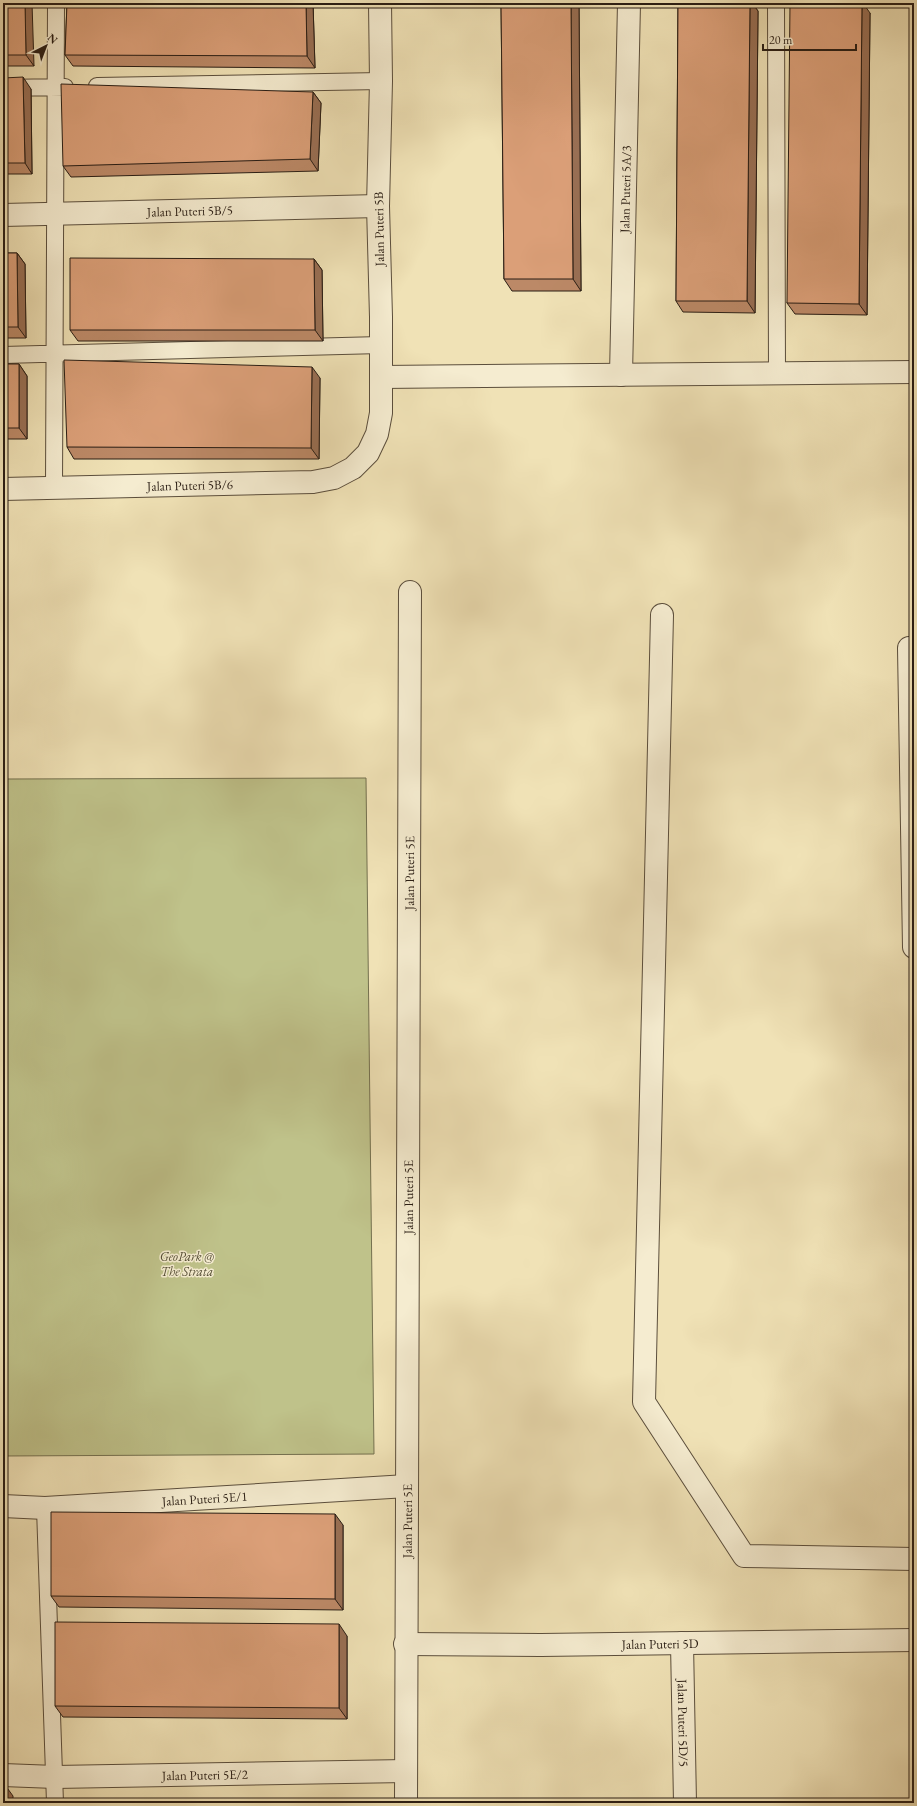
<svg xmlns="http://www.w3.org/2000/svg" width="917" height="1806" viewBox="0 0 917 1806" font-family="'EB Garamond',serif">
	<rect width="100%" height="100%" fill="#f0e2b6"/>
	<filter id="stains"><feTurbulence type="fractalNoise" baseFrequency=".005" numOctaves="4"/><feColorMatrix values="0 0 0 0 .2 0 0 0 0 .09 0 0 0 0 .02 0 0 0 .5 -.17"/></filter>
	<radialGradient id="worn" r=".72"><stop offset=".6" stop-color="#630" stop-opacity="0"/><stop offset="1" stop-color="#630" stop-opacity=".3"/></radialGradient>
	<path fill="#bfc28a" stroke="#74704f" d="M366,778L374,1454L3,1456V779Z"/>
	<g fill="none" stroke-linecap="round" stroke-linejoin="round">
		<g stroke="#5b4e3c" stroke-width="18">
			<path id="service" d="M776,3L777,374
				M97,86L381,81
				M3,88L65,87
				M3,355L381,345
				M54,487L56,3
				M45,1508L55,1803"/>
		</g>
		<g stroke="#5b4e3c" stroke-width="24">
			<g id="minor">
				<path id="s1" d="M3,215L378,206"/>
				<path id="s2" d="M621,375L629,3"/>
				<path d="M381,377L914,372"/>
				<path id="s3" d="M3,489L313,482L334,478L353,468L368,453L377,434L381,413V317L378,206L381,81L380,3"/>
				<path d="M662,615L644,1402L744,1556L914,1559"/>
				<path d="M909,648L914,947"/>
				<path id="s4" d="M3,1506L45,1508L407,1486"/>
				<path id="s5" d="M682,1643L685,1803"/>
				<path id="s6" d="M405,1644L541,1645L914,1640"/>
				<path id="s7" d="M3,1775L55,1777L406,1771"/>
				<path id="s8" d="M406,1803L410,592"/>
			</g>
		</g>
		<use href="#service" stroke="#f5ecd0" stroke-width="16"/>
		<use href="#minor" stroke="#f5ecd0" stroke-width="22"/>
	</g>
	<path fill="#bc8967" stroke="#291d14" d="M3,3L34,66H3Z
		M67,3H313L315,68L73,66L65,55Z
		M501,3H579L581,291H512L504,279Z
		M678,3H752L758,11L755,313L683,312L676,301Z
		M870,13L867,315L795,314L787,303Z
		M3,78L31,89L32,174H3Z
		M313,92L321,103L318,171L71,177L63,166Z
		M3,253H17L25,264L26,338H3Z
		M314,259L322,270L323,341H78L70,330Z
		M3,364H19L27,376V439H3Z
		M320,378L319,459H74L67,447Z
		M343,1525V1610L59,1607L51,1596Z
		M347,1636V1719L63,1717L55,1706Z"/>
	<path fill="#996f54" stroke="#291d14" d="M25,3H32L34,66L26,55Z
		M306,3H313L315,68L307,56Z
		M571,3H579L581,291L573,279Z
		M750,3H752L758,11L755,313L747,301Z
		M862,3H863L870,13L867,315L859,304Z
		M23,77L31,89L32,174L25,163Z
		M313,92L321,103L318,171L310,159Z
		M17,253L25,264L26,338L18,327Z
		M314,259L322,270L323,341L315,330Z
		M19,364L27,376V439L19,428Z
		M312,367L320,378L319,459L311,448Z
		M335,1514L343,1525V1610L335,1599Z
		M339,1624L347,1636V1719L339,1708Z
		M3,1636L5,1639V1722L3,1719Z
		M5,1785L13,1796V1803H5Z"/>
	<path fill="#db9f78" stroke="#291d14" d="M3,3H25L26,55H3Z
		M67,3H306L307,56L65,55Z
		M501,3H571L573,279H504Z
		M678,3H750L747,301H676Z
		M790,3H862L859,304L787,303Z
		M23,77L25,163H3V78Z
		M61,84L313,92L310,159L63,166Z
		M3,253H17L18,327H3Z
		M70,258L314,259L315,330H70Z
		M64,360L312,367L311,448L67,447Z
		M3,364H19V428H3Z
		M51,1512L335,1514V1599L51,1596Z
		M55,1622L339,1624V1708L55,1706Z
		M3,1785H5V1803H3Z"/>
	<g text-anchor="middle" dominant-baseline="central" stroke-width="3" stroke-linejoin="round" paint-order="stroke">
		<g font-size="13" fill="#291d14" stroke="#f5ecd0">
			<text stroke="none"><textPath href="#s2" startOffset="186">Jalan Puteri 5A/3</textPath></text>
			<text stroke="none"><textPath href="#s1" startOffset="187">Jalan Puteri 5B/5</textPath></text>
			<text transform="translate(379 229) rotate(-91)">Jalan Puteri 5B</text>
			<text stroke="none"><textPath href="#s3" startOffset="187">Jalan Puteri 5B/6</textPath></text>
			<text stroke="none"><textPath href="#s8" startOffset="930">Jalan Puteri 5E</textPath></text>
			<text stroke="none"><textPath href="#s8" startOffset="606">Jalan Puteri 5E</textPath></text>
			<text stroke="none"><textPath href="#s4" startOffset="202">Jalan Puteri 5E/1</textPath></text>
			<text stroke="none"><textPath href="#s8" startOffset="282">Jalan Puteri 5E</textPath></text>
			<text stroke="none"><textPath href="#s6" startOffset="255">Jalan Puteri 5D</textPath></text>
			<text stroke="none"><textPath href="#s5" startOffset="80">Jalan Puteri 5D/5</textPath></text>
			<text stroke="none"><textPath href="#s7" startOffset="202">Jalan Puteri 5E/2</textPath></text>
		</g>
		<g font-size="13" font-style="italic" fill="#564f37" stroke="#f5ecd0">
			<text x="187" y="1256">GeoPark @<tspan x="187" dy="15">The Strata</tspan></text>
		</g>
	</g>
	<rect width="917" height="1806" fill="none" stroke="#f0e2b6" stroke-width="16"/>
	<rect x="4" y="4" width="909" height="1798" fill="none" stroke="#291d14" stroke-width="2"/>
	<rect x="8" y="8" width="901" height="1790" fill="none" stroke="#291d14"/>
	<g transform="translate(46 46) rotate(42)" stroke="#f5ecd0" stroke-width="3" paint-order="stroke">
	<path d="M0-3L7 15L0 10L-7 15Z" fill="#291d14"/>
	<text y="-6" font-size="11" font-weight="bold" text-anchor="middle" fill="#291d14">N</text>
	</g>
	<path d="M763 44v6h93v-6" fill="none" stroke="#291d14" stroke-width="2"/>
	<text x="769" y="44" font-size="12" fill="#291d14" stroke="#f5ecd0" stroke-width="3" paint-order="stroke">20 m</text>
	<rect width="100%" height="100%" filter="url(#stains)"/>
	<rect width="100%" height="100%" fill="url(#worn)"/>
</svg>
